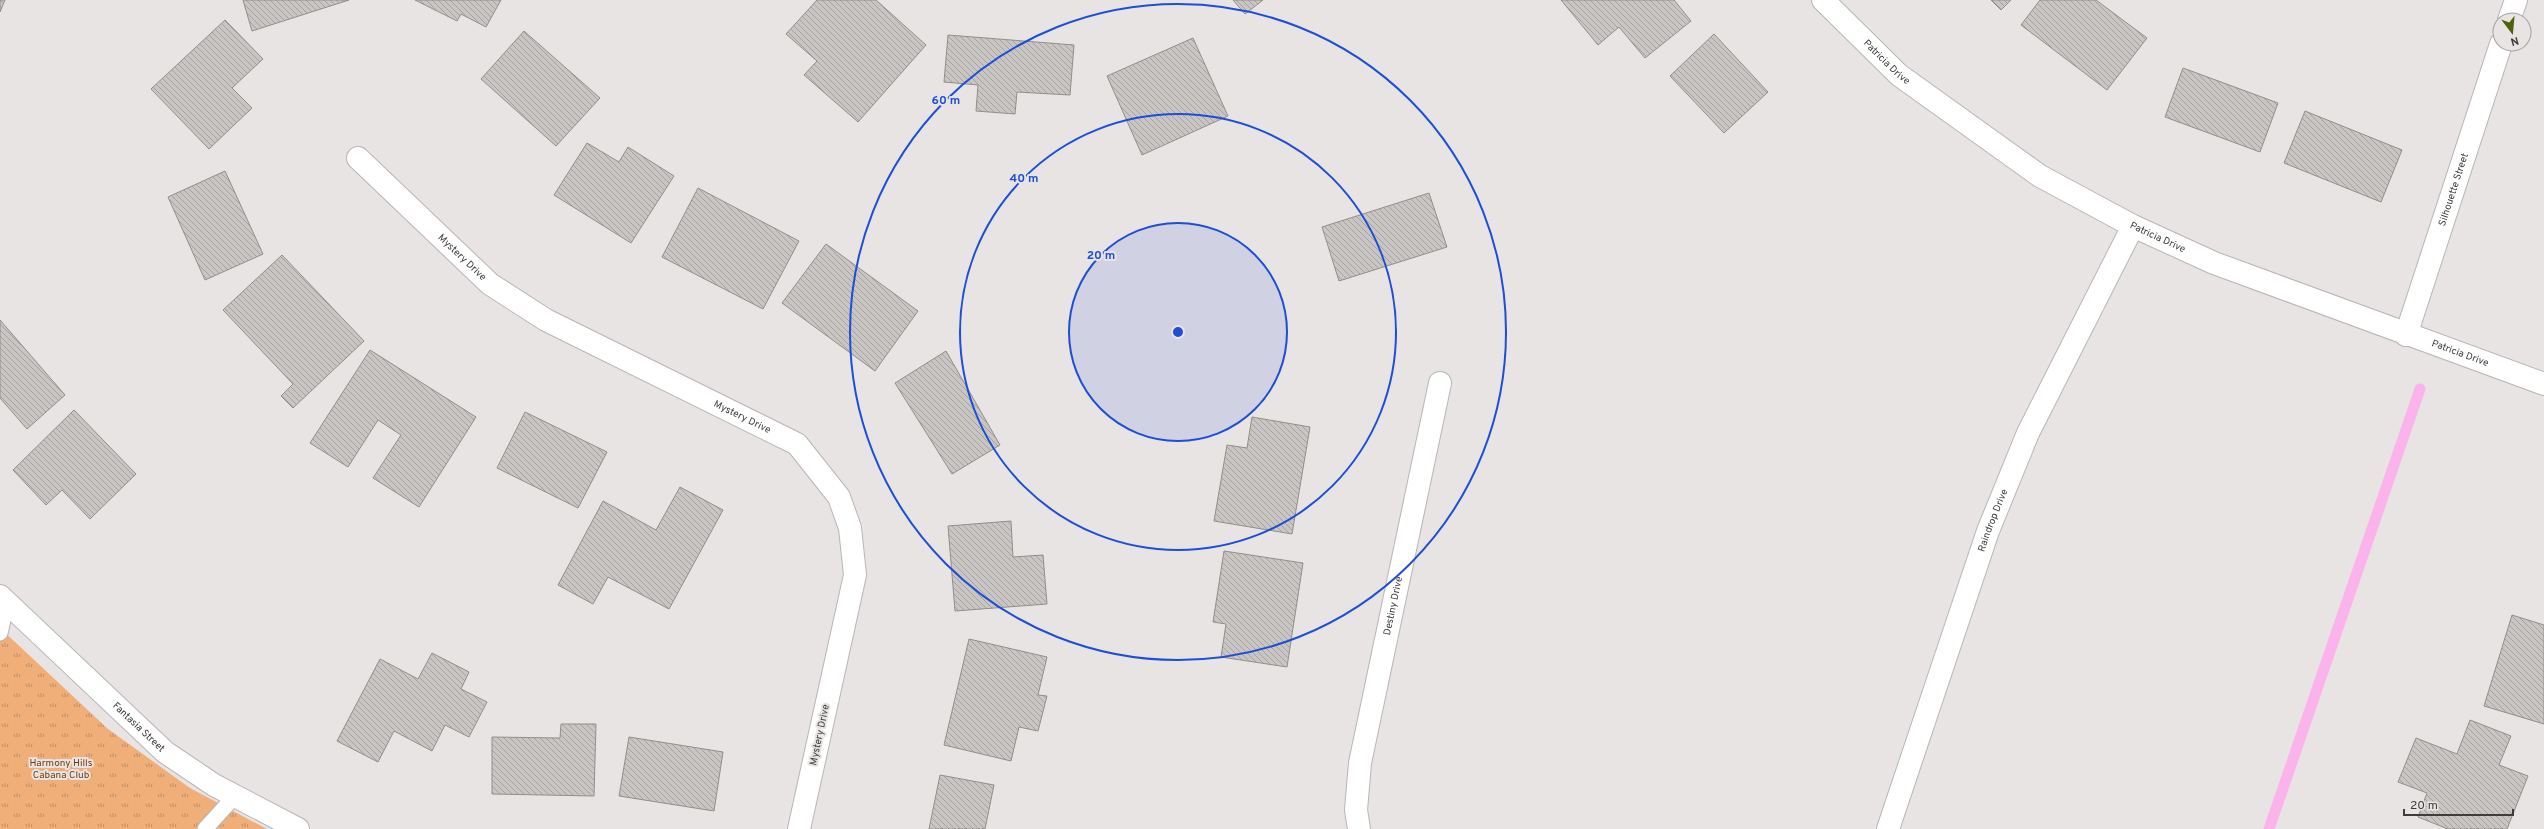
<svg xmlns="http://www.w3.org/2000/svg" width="2544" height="829" viewBox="0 0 2544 829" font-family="Overpass,sans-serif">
	<defs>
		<pattern id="grass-tufts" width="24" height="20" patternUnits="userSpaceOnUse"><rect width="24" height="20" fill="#f0ae78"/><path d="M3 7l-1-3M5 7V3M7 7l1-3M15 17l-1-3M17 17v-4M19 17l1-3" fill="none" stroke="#c48f64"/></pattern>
		<pattern id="building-back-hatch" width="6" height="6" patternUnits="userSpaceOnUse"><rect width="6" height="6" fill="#c9c5c3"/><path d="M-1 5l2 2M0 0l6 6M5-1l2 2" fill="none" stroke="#a5a1a0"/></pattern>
	</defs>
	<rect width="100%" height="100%" fill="#e9e4e4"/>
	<path fill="url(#grass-tufts)" d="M0,628L108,729L190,788L267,829H0Z"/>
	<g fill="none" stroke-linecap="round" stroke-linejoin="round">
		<path stroke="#fbb3ec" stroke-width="11" d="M2269,829L2420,389"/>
	</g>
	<path fill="url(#building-back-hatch)" stroke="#928e8d" d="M0,0H5L0,12Z
		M243,0H349L252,31Z
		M415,0H501L486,27L461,14L457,21Z
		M817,0H876L926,45L858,122L804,75L817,61L786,34Z
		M1233,0H1263L1245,14Z
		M1561,0H1674L1691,21L1645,58L1619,27L1598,45Z
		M1991,0H2011L2001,10Z
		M2040,0H2096L2147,38L2107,90L2021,25Z
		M225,20L263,59L232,88L252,108L209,149L151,89Z
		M524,31L600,98L556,146L481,79Z
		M1714,34L1768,92L1724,133L1670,76Z
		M948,35L1074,45L1070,95L1017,92L1015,114L976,111L978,85L944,82Z
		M1193,38L1228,116L1142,155L1107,76Z
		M2183,68L2278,103L2260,152L2165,117Z
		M2305,111L2402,150L2381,202L2284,163Z
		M587,143L619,162L628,147L674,176L631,243L554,195Z
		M225,171L263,254L205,280L168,197Z
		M698,188L799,241L763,309L662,257Z
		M1429,193L1447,247L1339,281L1322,227Z
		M826,244L918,311L875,371L782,303Z
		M282,255L364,341L293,408L281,396L293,384L223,310Z
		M0,320L65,395L27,429L0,398Z
		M370,350L476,417L419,507L373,478L401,435L378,420L348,467L310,443Z
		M946,351L1000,445L952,474L895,383Z
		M74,410L136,474L90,519L62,490L46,505L13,470Z
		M525,412L607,452L578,508L497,468Z
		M1252,417L1310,427L1292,534L1214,521L1227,445L1247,448Z
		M680,487L723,510L669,609L608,577L593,604L558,585L603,501L656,530Z
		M1011,521L1013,557L1043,555L1047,604L955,611L948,526Z
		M1224,551L1303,563L1287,667L1221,657L1226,624L1213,622Z
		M2512,615L2544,625V724L2484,706Z
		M969,639L1047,657L1038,695L1047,696L1038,731L1019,727L1011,761L944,745Z
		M432,653L469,672L461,689L487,702L469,737L445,725L432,751L394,731L378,762L337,741L380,659L418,679Z
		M2470,720L2511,736L2499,765L2528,776L2507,829H2448L2418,817L2427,793L2398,782L2416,738L2457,754Z
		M561,724H596L594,796L492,794V737L560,738Z
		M629,737L723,752L714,811L619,796Z
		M940,775L994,785L985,829H929Z"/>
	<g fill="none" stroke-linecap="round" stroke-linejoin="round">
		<g stroke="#b9b5b5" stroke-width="17">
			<path id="lane" d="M0,633L7,603
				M205,829L235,796"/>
		</g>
		<g stroke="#b9b5b5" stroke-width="24">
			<g id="street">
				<path id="s1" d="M1823,0L1899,75L2040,176L2133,226L2214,263L2544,384"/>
				<path d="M2509,20L2516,0"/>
				<path id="s2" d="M358,158L490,284L546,320L797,444L839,497L850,528L855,575L799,829"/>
				<path id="s3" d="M2406,335L2501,44"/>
				<path id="s4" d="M0,596L165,752L214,785L298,829"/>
				<path id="s5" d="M1359,829L1356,810L1360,763L1440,383"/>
				<path id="s6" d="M1888,829L1988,531L2028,433L2133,226"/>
			</g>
		</g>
		<use href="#lane" stroke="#fff" stroke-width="15"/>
		<use href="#street" stroke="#fff" stroke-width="22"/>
	</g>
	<circle cx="1178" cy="332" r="109" fill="#1d4ed8" fill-opacity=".12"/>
	<g fill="none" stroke="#1d4ed8" stroke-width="2">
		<circle cx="1178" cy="332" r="109"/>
		<circle cx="1178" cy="332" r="218"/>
		<circle cx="1178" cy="332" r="328"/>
	</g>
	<g text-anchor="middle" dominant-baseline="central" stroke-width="4" stroke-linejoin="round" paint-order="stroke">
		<g font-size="10" fill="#3e3c3c" stroke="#e9e4e4">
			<text stroke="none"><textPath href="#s1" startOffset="89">Patricia Drive</textPath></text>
			<text stroke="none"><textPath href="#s3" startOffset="153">Silhouette Street</textPath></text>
			<text stroke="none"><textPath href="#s1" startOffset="413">Patricia Drive</textPath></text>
			<text stroke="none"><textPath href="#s2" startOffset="144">Mystery Drive</textPath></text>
			<text stroke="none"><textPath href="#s1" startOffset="737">Patricia Drive</textPath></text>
			<text stroke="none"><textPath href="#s2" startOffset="468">Mystery Drive</textPath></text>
			<text stroke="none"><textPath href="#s6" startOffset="326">Raindrop Drive</textPath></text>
			<text stroke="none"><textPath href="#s5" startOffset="227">Destiny Drive</textPath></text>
			<text stroke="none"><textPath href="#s4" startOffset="191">Fantasia Street</textPath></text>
			<text transform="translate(820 735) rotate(-78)">Mystery Drive</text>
		</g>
		<g font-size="10" fill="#6a3d11" stroke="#e9e4e4">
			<text x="61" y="763">Harmony Hills<tspan x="61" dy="12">Cabana Club</tspan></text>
		</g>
	</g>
	<circle cx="1178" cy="332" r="6" fill="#1d4ed8" stroke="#e9e4e4" stroke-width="2"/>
	<g font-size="12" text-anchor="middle" font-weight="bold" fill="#1d4ed8" stroke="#e9e4e4" stroke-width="4" stroke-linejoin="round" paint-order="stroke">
		<text x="946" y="104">60 m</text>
		<text x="1024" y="182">40 m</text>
		<text x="1101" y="259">20 m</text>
	</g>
	<g transform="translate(2512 32) rotate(164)"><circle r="19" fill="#e9e4e4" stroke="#a5a1a1"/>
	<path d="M0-3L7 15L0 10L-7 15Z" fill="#4c620c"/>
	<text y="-6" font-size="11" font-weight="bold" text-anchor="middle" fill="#3e3c3c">N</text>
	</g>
	<path d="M2404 809v6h109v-6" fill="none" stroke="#3e3c3c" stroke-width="2"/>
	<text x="2410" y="809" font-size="12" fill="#3e3c3c" stroke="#e9e4e4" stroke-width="3" paint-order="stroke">20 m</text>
</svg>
